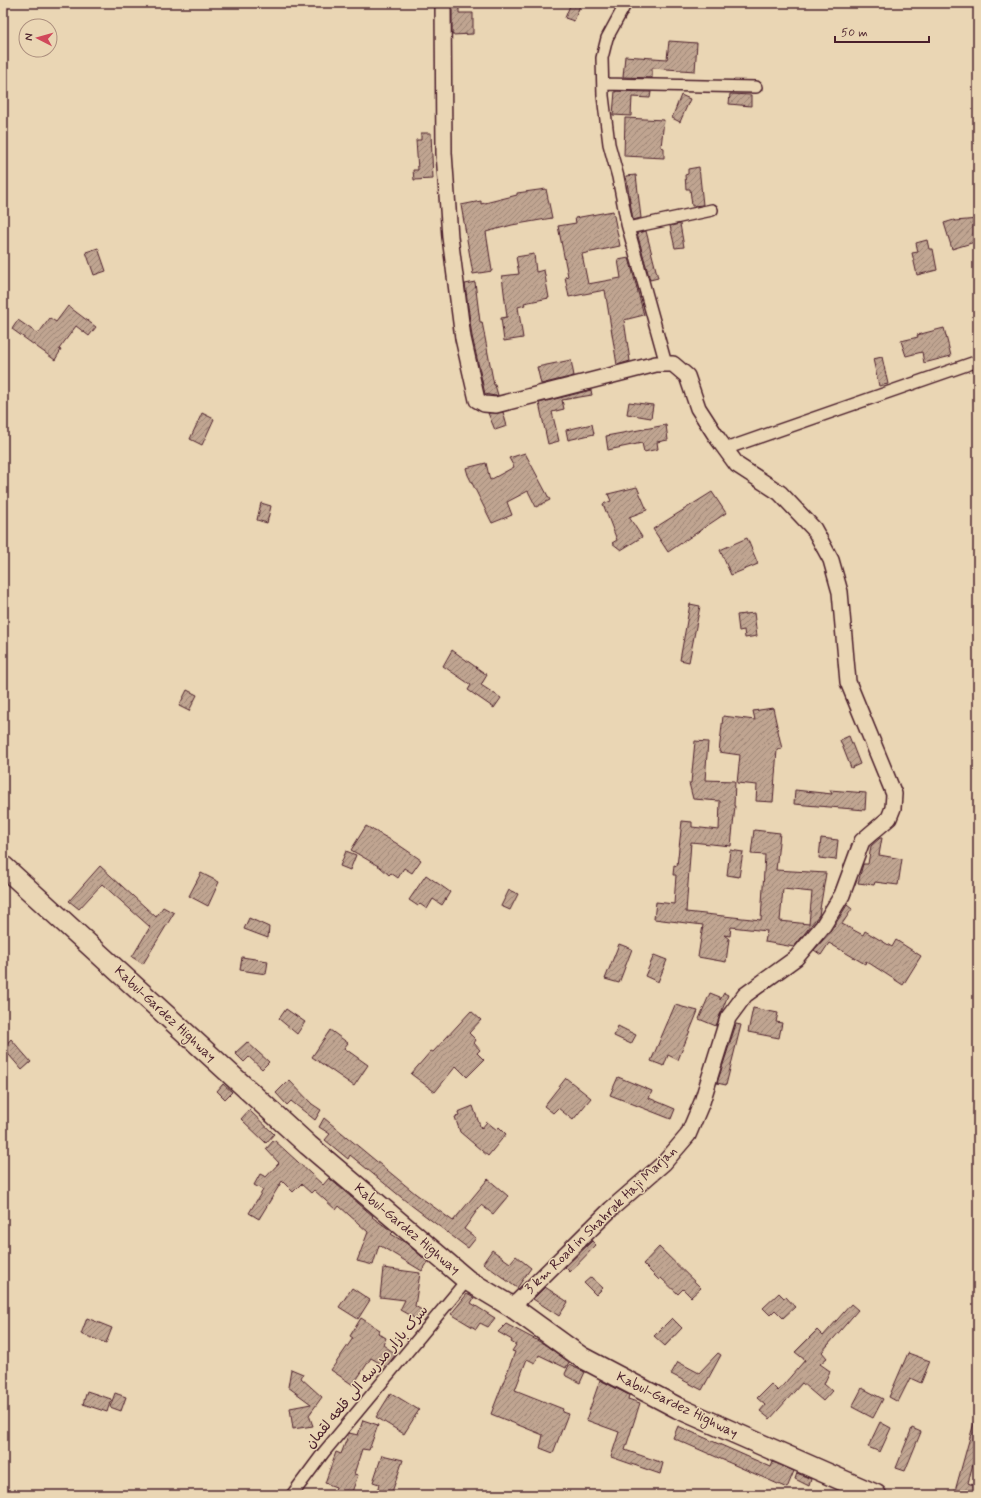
<svg xmlns="http://www.w3.org/2000/svg" width="981" height="1498" viewBox="0 0 981 1498" font-family="Mynerve,'Playpen Sans Arabic',sans-serif">
	<defs>
		<pattern id="building-hatch" width="6" height="6" patternUnits="userSpaceOnUse"><rect width="6" height="6" fill="#c0a591"/><path d="M-1 1l2-2M0 6l6-6M5 7l2-2" fill="none" stroke="#9e8677"/></pattern>
	</defs>
	<rect width="100%" height="100%" fill="#ead6b4"/>
	<filter id="ink" filterUnits="userSpaceOnUse"><feTurbulence type="fractalNoise" baseFrequency=".025" numOctaves="2"/><feDisplacementMap in="SourceGraphic" scale="8" xChannelSelector="R" yChannelSelector="G"/><feConvolveMatrix kernelMatrix="1 2 1 2 8 2 1 2 1" color-interpolation-filters="sRGB"/></filter>
	<g filter="url(#ink)">
		<path fill="url(#building-hatch)" stroke="#4a1f2b" fill-rule="evenodd" d="M571,3H581L574,21L565,18Z
			M459,6V13H473V34L452,35V7Z
			M669,41L697,43L695,71L652,68V78L623,77L625,56L667,59Z
			M615,91L651,92L650,98L632,97L631,116L613,115Z
			M730,94L751,95V106L729,104Z
			M681,95L690,99L680,122L672,118Z
			M625,118L664,120L661,147L664,148V158L624,156Z
			M421,133H431L433,179L414,180L413,170H418L416,140H421Z
			M699,167L703,205L692,206L690,189H686L685,175L688,174V169Z
			M636,175L641,218L633,220L626,176Z
			M546,189L552,218L512,225L486,232L492,271L473,274L461,205L481,201V204L517,195V193Z
			M613,211L620,246L582,254L588,284L621,278L618,260L629,258L644,315L624,320L630,361L617,365L605,290L569,297L565,277L568,276L558,226L576,223L575,218Z
			M978,219V241L952,249L944,223L954,220L955,221Z
			M680,224L684,247L675,248L670,226Z
			M646,231L658,278L650,280L637,233Z
			M927,240L929,249H933L937,270L917,275L912,253L918,252L916,243Z
			M98,248L106,271L94,275L86,252Z
			M534,254L536,272L544,270L549,298L524,303L525,305L518,307L523,338L504,341L501,318L507,317L502,276L519,274L516,257Z
			M475,282L480,322H482L494,385H495L498,395L495,396L485,394L472,336L465,284Z
			M68,306L96,327L89,336L76,326L59,349L61,350L55,360L12,329L18,320L38,334L50,318L56,322Z
			M944,328L951,356L924,363L922,352L906,356L901,341L918,337L917,335Z
			M882,357L888,384L879,386L873,359Z
			M571,360L574,376L541,384L537,367Z
			M591,390L592,395L562,400L564,409L552,412L559,441L548,444L539,403Z
			M629,402L653,405L651,418L627,414Z
			M503,412L507,426L495,430L488,413Z
			M202,413L214,419L202,445L190,439Z
			M592,424L594,434L568,440L566,430Z
			M666,425L668,440L657,442L658,449L644,452L642,443L608,450L606,436Z
			M525,453L550,500L536,507L528,491L507,502L512,515L492,523L468,475L466,468L486,463L490,480L514,467L509,458Z
			M637,487L647,510L629,517L642,537L621,550L612,543L617,540L603,504L611,501L608,494Z
			M712,492L726,513L668,552L653,529Z
			M261,503L271,506L267,523L257,520Z
			M747,538L758,564L731,575L720,550Z
			M690,604L700,606L689,662L680,660Z
			M754,613L757,636L745,638L744,630L739,631L737,615Z
			M452,650L487,675L481,685L501,698L494,708L468,690L471,685L443,666Z
			M187,690L197,695L189,711L179,706Z
			M773,708L782,749L777,750L773,802L756,801L757,785L737,783L740,755L719,752L723,716L755,720L753,711Z
			M849,736L860,764L851,768L840,740Z
			M695,741L708,742L705,780L735,781L734,806H735L731,846L691,842L686,912L761,920L765,855L751,854L754,830L780,833L776,870L826,873L819,915L794,947L765,942L767,931L731,927L730,936L724,935L729,939L726,962L698,957L703,925L654,919L656,902L674,904L676,875H673L674,865L677,866L682,821L692,822V827L719,830L720,801L693,799L689,783H691ZM783,889L812,892L809,924L780,921Z
			M795,790L832,794L830,790L866,793L865,810L794,804Z
			M366,826L396,843L421,860L412,873L404,868L398,878L391,873L389,875L380,867L351,850Z
			M821,838L838,840L836,860L819,858Z
			M880,838H882L879,855L902,859L898,885L875,882L874,885L858,883L863,864H868L871,846Z
			M730,850L743,852L739,877L727,875Z
			M346,851L356,855L350,870L340,866Z
			M100,866L156,917L163,907L174,913L143,964L132,957L150,927L102,884L79,909L69,901Z
			M201,873L219,882L208,906L189,896Z
			M426,875L450,892L442,905L433,899L427,909L420,904L418,906L409,900Z
			M509,890L518,894L510,910L501,906Z
			M847,905L852,909L842,924L863,935L865,931L892,947L896,940L921,956L903,985L866,961L865,964L829,943L821,955L814,950L831,931Z
			M249,918L269,927L268,938L244,929Z
			M619,944L632,949L619,983L605,979Z
			M654,955L667,960L658,982L645,976Z
			M242,957L268,961L266,974L240,970Z
			M710,993L720,997V1000L724,993L728,995L716,1026L699,1019Z
			M675,1005L698,1011L678,1060L668,1055L664,1066L651,1061Z
			M753,1008L778,1013L776,1022L782,1023L779,1038L748,1032Z
			M286,1009L305,1022L297,1034L279,1019Z
			M471,1011L481,1020L469,1033L476,1040L474,1043L480,1050L477,1053L484,1060L467,1077L456,1066L435,1092L411,1074L431,1051L433,1052Z
			M736,1024L741,1025L726,1085L717,1083Z
			M618,1026L636,1035L631,1044L614,1036Z
			M330,1030L348,1043L344,1048L368,1065L354,1086L312,1057Z
			M11,1039L31,1062L22,1070L3,1048Z
			M247,1042L269,1062L262,1069L249,1057L244,1062L235,1053Z
			M618,1077L652,1091L649,1098L675,1109L671,1119L610,1095Z
			M566,1078L591,1098L573,1120L558,1108L553,1113L544,1106Z
			M289,1080L312,1104L321,1110L315,1120L291,1101L287,1105L276,1093Z
			M223,1084L232,1092L225,1099L217,1091Z
			M473,1106L481,1129L487,1122L497,1130L499,1127L506,1134L488,1156L460,1132L455,1117L459,1116L458,1112Z
			M249,1110L274,1134L266,1143L241,1119Z
			M324,1118L416,1194L453,1221L488,1179L508,1196L493,1214L481,1205L464,1229L476,1238L468,1248L407,1202L350,1155L348,1159L325,1140L330,1134L319,1127Z
			M274,1140L323,1185L329,1178L373,1216L372,1217L393,1232L391,1234L406,1243L428,1262L422,1271L379,1245L373,1265L357,1261L368,1232L339,1206L336,1210L314,1190L311,1193L301,1184L293,1192L282,1181L259,1219L249,1213L263,1190L254,1185L260,1174L266,1177L279,1163L266,1149Z
			M592,1241L596,1245L570,1272L565,1267Z
			M659,1247L701,1288L691,1297L683,1289L678,1294L661,1278L659,1280L643,1264Z
			M492,1250L510,1263L516,1256L531,1268L517,1288L483,1263Z
			M383,1268L420,1273L415,1306L425,1312L418,1320L400,1310L405,1300L380,1297Z
			M591,1277L603,1288L596,1295L584,1283Z
			M545,1287L568,1302L559,1316L533,1299Z
			M352,1288L370,1300L358,1319L339,1307Z
			M779,1293L784,1298L786,1297L795,1307L783,1318L775,1310L770,1315L763,1308Z
			M467,1294L474,1298L471,1303L495,1318L488,1327L480,1323L476,1329L451,1314Z
			M851,1304L858,1310L822,1352L827,1358L820,1364L830,1371L824,1384L832,1391L823,1401L802,1383L770,1419L760,1411L765,1405L757,1398L771,1384L778,1391L805,1360L795,1352L817,1330L823,1336Z
			M87,1318L112,1328L106,1343L81,1334Z
			M361,1318L380,1330L378,1333L386,1338L383,1345L396,1354L386,1367L371,1358L353,1385L331,1370L353,1338L350,1336Z
			M672,1318L682,1328L665,1346L654,1336Z
			M506,1324L544,1344L569,1362L566,1368L539,1355L535,1363L527,1359L515,1390L563,1409L562,1412L568,1414L553,1453L540,1448L543,1435L491,1414L515,1352L512,1351L516,1345L511,1342L512,1340L498,1332Z
			M718,1353L721,1355L702,1390L671,1374L678,1362L699,1373Z
			M908,1353L930,1361L921,1383L910,1378L898,1402L889,1397Z
			M569,1365L585,1372L580,1383L566,1376L565,1374Z
			M291,1369L303,1374L301,1378L322,1397L309,1415L313,1426L293,1429L290,1408L311,1404L288,1387Z
			M600,1380L629,1395L628,1399L640,1403L625,1450L663,1463L660,1474L611,1457L619,1432L586,1420Z
			M862,1388L883,1399L873,1418L852,1407Z
			M87,1391L111,1399L107,1412L83,1404Z
			M115,1393L126,1397L121,1411L110,1407Z
			M391,1393L419,1410L404,1434L376,1417Z
			M975,1419L978,1420V1461L974,1460L968,1483L978,1487L975,1495H965L955,1491Z
			M363,1420L378,1425L369,1450L362,1449L354,1474L358,1475L351,1495L334,1493L336,1487L325,1483L336,1452L341,1454L349,1433L358,1435Z
			M880,1422L891,1428L880,1452L868,1447Z
			M678,1426L771,1467L773,1462L794,1471L787,1488L673,1438Z
			M912,1428L921,1432L905,1471L896,1468Z
			M382,1455L403,1460L391,1495H376L379,1484L373,1482Z
			M797,1473L811,1479L809,1486L795,1479Z"/>
		<g fill="none" stroke-linecap="round" stroke-linejoin="round">
			<g stroke="#4a1f2b" stroke-width="14">
				<path id="street" d="M626,3L607,38L602,58L603,96L609,144L618,177L627,224L666,364
					M603,84L756,87
					M628,228L712,210
					M725,449L978,361
					M292,1495L324,1452L467,1280"/>
			</g>
			<g stroke="#4a1f2b" stroke-width="18">
				<path id="secondary" d="M443,3L444,153L450,237L463,338L477,400L484,404L496,405L656,364H673L687,376L698,408L718,439L737,465L780,493L814,529L831,560L840,592L848,682L894,794L893,808L889,818L862,841L842,895L823,926L796,958L745,995L728,1018L702,1102L688,1135L664,1163L611,1209L512,1307"/>
			</g>
			<g stroke="#4a1f2b" stroke-width="23">
				<path id="highway" d="M3,866L308,1145L467,1280L512,1307L581,1357L678,1408L876,1495"/>
			</g>
			<use href="#street" stroke="#ead6b4" stroke-width="11"/>
			<use href="#secondary" stroke="#ead6b4" stroke-width="15"/>
			<use href="#highway" stroke="#ead6b4" stroke-width="20"/>
		</g>
	</g>
	<g text-anchor="middle" dominant-baseline="central" stroke-width="3" stroke-linejoin="round" paint-order="stroke">
		<g font-size="14" fill="#4a1f2b" stroke="#ead6b4">
			<text transform="translate(165 1014) rotate(43)">Kabul-Gardez Highway</text>
			<text transform="translate(601 1220) rotate(-44)">3 km Road in Shahrak Haji Marjan</text>
			<text transform="translate(407 1229) rotate(40)">Kabul-Gardez Highway</text>
			<text transform="translate(367 1377) rotate(-50)">سرک بازار مدرسه الی قلعه لقمان</text>
			<text transform="translate(677 1405) rotate(26)">Kabul-Gardez Highway</text>
		</g>
	</g>
	<rect width="981" height="1498" fill="none" stroke="#ead6b4" stroke-width="16"/>
	<rect x="8" y="8" width="965" height="1482" fill="none" stroke="#4a1f2b" stroke-width="1.5" filter="url(#ink)"/>
	<g transform="translate(38 38) rotate(276)"><circle r="19" fill="#ead6b4" stroke="#aa8d7d"/>
	<path d="M0-3L7 15L0 10L-7 15Z" fill="#d1495b"/>
	<text y="-6" font-size="11" font-weight="bold" text-anchor="middle" fill="#4a1f2b">N</text>
	</g>
	<path d="M835 36v6h94v-6" fill="none" stroke="#4a1f2b" stroke-width="2"/>
	<text x="841" y="36" font-size="12" fill="#4a1f2b" stroke="#ead6b4" stroke-width="3" paint-order="stroke">50 m</text>
</svg>
